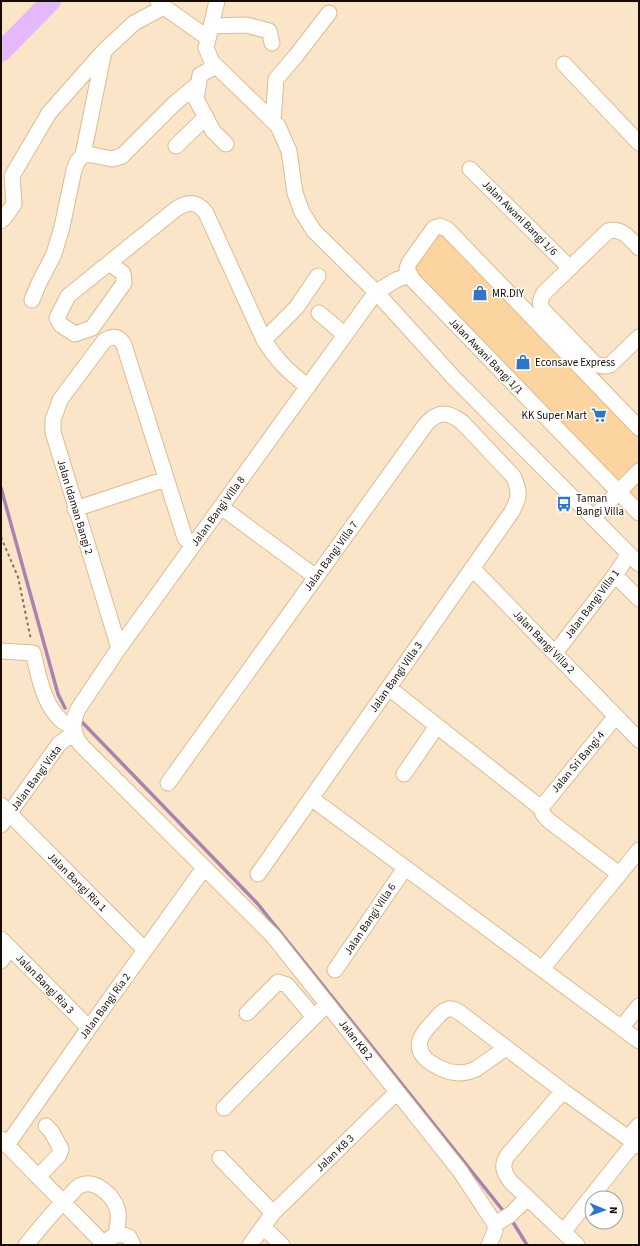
<svg xmlns="http://www.w3.org/2000/svg" width="640" height="1246" viewBox="0 0 640 1246" font-family="'Source Sans 3',sans-serif">
	<rect width="100%" height="100%" fill="#fae5c9"/>
	<path fill="#fcd4a0" d="M440,230L639,433V506L416,277L413,263Z"/>
	<g fill="none" stroke-linecap="round" stroke-linejoin="round">
		<path stroke="#a784b0" stroke-width="3.5" d="M1,488L58,694L65,708
			M80,720L257,903L505,1213
			M511,1219L527,1245"/>
		<path stroke="#e4b8fb" stroke-width="20" d="M1,52L51,1"/>
		<g stroke="#ddbb8e" stroke-width="17">
			<path id="minor" d="M158,1L164,7L208,38
				M217,1L206,48L212,62L278,126L289,151L295,193L302,212L314,231L376,292L454,378L639,564
				M211,26L246,25L269,31L272,43
				M564,64L639,143
				M216,66L200,75L196,99L213,131L226,144
				M273,121L276,79L295,57L329,13
				M176,146L206,117
				M83,155H93L112,159L122,156L175,103L199,83
				M470,169L570,268
				M1,221L5,217L14,204L12,176L49,113L103,52
				M639,248C630,239 622,227 608,231L544,293C540,300 539,303 543,310L595,364C600,366 604,367 610,365L639,337
				M109,263L176,209C188,201 197,201 206,213L264,340C277,361 289,372 308,387
				M109,263L123,273L124,283L92,328L75,334L61,325L57,318L68,296Z
				M409,275L396,280L376,292L119,648L78,709C72,722 72,731 80,744L273,936L460,1171L495,1224
				M32,300L39,283L54,254L62,227L74,170L77,162L83,155L104,51L134,23L164,7
				M319,313L345,335
				M264,340L296,308L318,276
				M639,428L447,229L440,226L434,228L409,263L407,269L413,280L639,513
				M221,507L316,577
				M75,509L166,479
				M594,517L639,471
				M472,568L639,740
				M615,575L639,599
				M119,648L53,432V420L60,400L104,341C113,335 119,336 124,345L185,538L193,545
				M1,651L33,653C39,676 43,705 62,721C65,723 69,725 73,727
				M555,653L615,575L629,554
				M389,688L541,808L543,814L548,820L619,874
				M404,774L437,726
				M168,783L426,424C439,410 448,412 462,422L513,476C521,492 519,499 511,513L258,874
				M311,798L639,1041
				M1,805L145,950
				M541,808L616,716
				M1,825L59,744L67,738L75,736
				M1,939L89,1028
				M1,961L10,948
				M542,969L639,850
				M335,970L405,868
				M247,1013L278,982L287,985L314,1017
				M621,1028L639,1006
				M506,1048L476,1069C463,1075 452,1074 440,1068C435,1065 428,1062 425,1058C412,1044 424,1031 434,1021C438,1016 442,1011 448,1009C452,1008 455,1010 459,1012L563,1091L639,1146
				M563,1091L507,1156C501,1166 504,1173 511,1182L577,1245
				M224,1108L327,1004
				M628,1138L639,1125
				M1,1139L105,1245
				M7,1145L89,1028L204,868
				M220,1158L273,1213L397,1092
				M38,1177L59,1155L61,1149L51,1131L46,1126
				M263,1227L282,1245
				M564,1231L634,1143
				M109,1239C116,1234 121,1233 129,1237L133,1245
				M26,1245C40,1228 54,1210 70,1195C73,1192 76,1188 79,1186C91,1180 101,1187 109,1195C121,1209 119,1217 116,1235
				M250,1245L273,1213
				M489,1245L495,1231V1224L510,1215L527,1198"/>
		</g>
		<path stroke="#83735f" stroke-width="2" stroke-dasharray="3 3" stroke-linecap="butt" d="M1,537L18,577L31,640"/>
		<use href="#minor" stroke="#fff" stroke-width="15"/>
	</g>
	<defs>
		<g id="shop-bare" transform="scale(1.2)"><path d="M-5-2.5h2.3a2.7 3.5 0 0 1 5.4 0H5L5.5 6h-11ZM-1.5-2.5h3a1.5 2.3 0 0 0-3 0Z" fill="#2e76c7" stroke="#fff" stroke-width="2.5" paint-order="stroke"/></g>
		<g id="supermarket-bare" transform="scale(1.2)"><path d="M-6-5.5h2.5l.6 2H6L4.5 2H-2.5L-4.4-4H-6ZM-1.5 3.2a1.3 1.3 0 1 0 .1 0ZM3 3.2a1.3 1.3 0 1 0 .1 0Z" fill="#2e76c7" stroke="#fff" stroke-width="2.5" paint-order="stroke"/></g>
		<g id="bus-bare" transform="scale(1.2)"><path d="M-5-6H5V4H4V6H2V4H-2V6H-4V4H-5ZM-3.5-4V0h7V-4ZM-3.5 1.2v1.5H-2V1.2ZM2 1.2v1.5H3.5V1.2Z" fill="#2e76c7" stroke="#fff" stroke-width="2.5" paint-order="stroke"/></g>
	</defs>
	<g fill-rule="evenodd">
		<use href="#shop-bare" x="480" y="293"/>
		<use href="#shop-bare" x="523" y="362"/>
		<use href="#supermarket-bare" x="599" y="415"/>
		<use href="#bus-bare" x="564" y="504"/>
	</g>
	<g text-anchor="middle" dominant-baseline="central" stroke-width="3" stroke-linejoin="round" paint-order="stroke">
		<g font-size="11" fill="#180c00" stroke="#fff">
			<text transform="translate(520 218) rotate(45)">Jalan Awani Bangi 1/6</text>
			<text transform="translate(486 356) rotate(46)">Jalan Awani Bangi 1/1</text>
			<text transform="translate(75 507) rotate(73)">Jalan Idaman Bangi 2</text>
			<text transform="translate(218 511) rotate(-54)">Jalan Bangi Villa 8</text>
			<text transform="translate(331 556) rotate(-54)">Jalan Bangi Villa 7</text>
			<text transform="translate(592 604) rotate(-53)">Jalan Bangi Villa 1</text>
			<text transform="translate(544 642) rotate(46)">Jalan Bangi Villa 2</text>
			<text transform="translate(396 677) rotate(-55)">Jalan Bangi Villa 3</text>
			<text transform="translate(578 762) rotate(-50)">Jalan Sri Bangi 4</text>
			<text transform="translate(36 778) rotate(-54)">Jalan Bangi Vista</text>
			<text transform="translate(77 882) rotate(45)">Jalan Bangi Ria 1</text>
			<text transform="translate(370 919) rotate(-56)">Jalan Bangi Villa 6</text>
			<text transform="translate(45 984) rotate(46)">Jalan Bangi Ria 3</text>
			<text transform="translate(105 1006) rotate(-54)">Jalan Bangi Ria 2</text>
			<text transform="translate(356 1040) rotate(52)">Jalan KB 2</text>
			<text transform="translate(335 1153) rotate(-44)">Jalan KB 3</text>
		</g>
		<g font-size="11" fill="#180c00" stroke="#fff" text-anchor="start">
			<text x="492" y="293">MR.DIY</text>
			<text x="535" y="362">Econsave Express</text>
			<text x="587" y="415" text-anchor="end">KK Super Mart</text>
			<text x="576" y="498">Taman<tspan x="576" dy="13">Bangi Villa</tspan></text>
		</g>
	</g>
	<rect width="640" height="1246" fill="none" stroke="#180c00" stroke-width="4"/>
	<g transform="translate(604 1210) rotate(92)"><circle r="19" fill="#ffffff" stroke="#a39e99"/>
	<path d="M0-3L7 15L0 10L-7 15Z" fill="#2e76c7"/>
	<text y="-6" font-size="11" font-weight="bold" text-anchor="middle" fill="#180c00">N</text>
	</g>
</svg>
